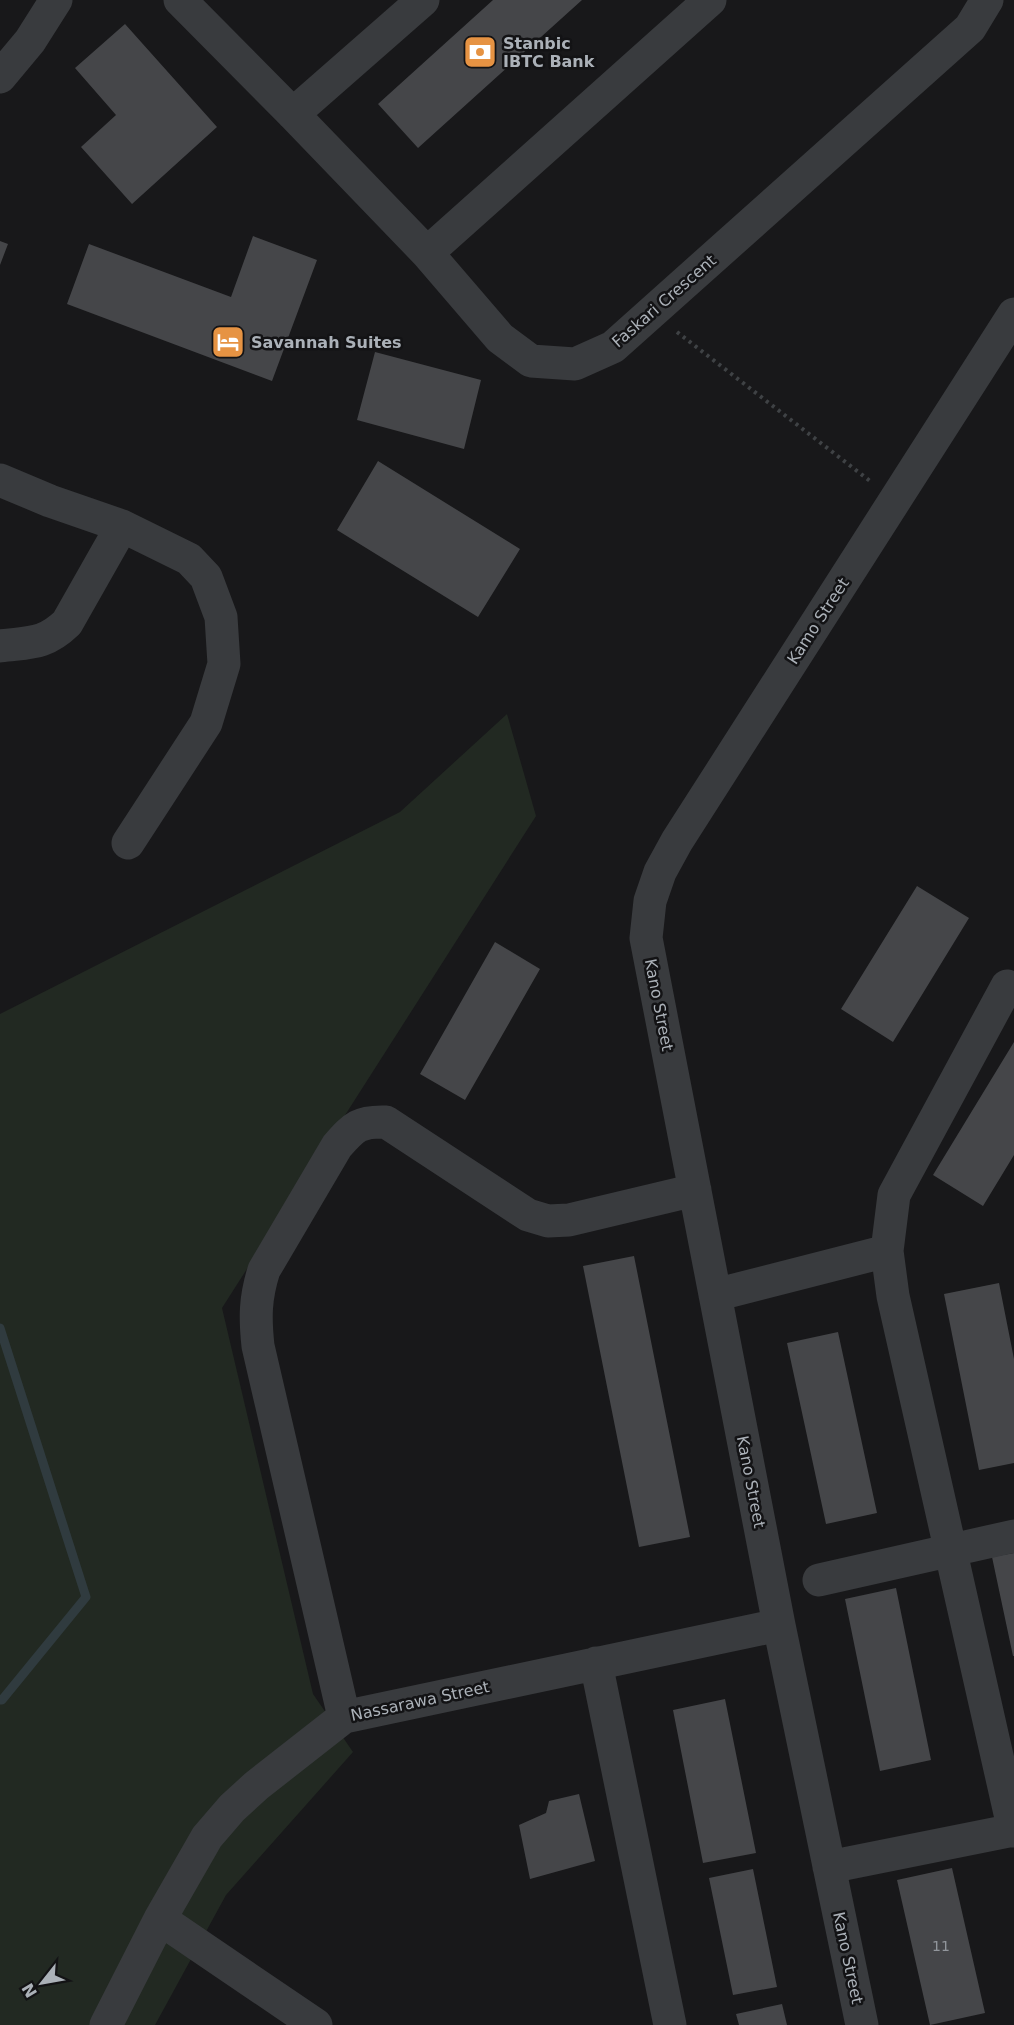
<svg xmlns="http://www.w3.org/2000/svg" width="1014" height="2025" viewBox="0 0 1014 2025" font-family="'DejaVu Sans',sans-serif">
	<rect width="100%" height="100%" fill="#18181a"/>
	<path fill="#222922" d="M507,714L536,816L222,1308L313,1694L353,1752L226,1895L155,2025H0V1014L400,812Z"/>
	<g fill="none" stroke-linecap="round" stroke-linejoin="round">
		<path stroke="#303b3f" stroke-width="9" d="M0,1328L86,1597L2,1700H0"/>
	</g>
	<path fill="#454649" d="M493,0H582L418,148L378,104Z
		M125,24L217,127L132,204L81,147L116,115L75,68Z
		M253,236L317,260L272,381L67,304L89,244L231,297Z
		M0,241L8,244L0,265Z
		M375,352L481,380L464,449L357,420Z
		M378,461L520,549L478,617L337,530Z
		M917,886L969,918L893,1042L841,1009Z
		M495,942L540,969L465,1100L420,1074Z
		M1014,1042V1155L983,1206L933,1175Z
		M634,1256L690,1537L639,1547L583,1266Z
		M999,1283L1014,1359V1463L979,1470L944,1294Z
		M838,1332L877,1513L826,1524L787,1343Z
		M1014,1553V1656H1013L992,1557Z
		M896,1588L931,1760L880,1771L845,1599Z
		M725,1699L756,1853L703,1863L673,1710Z
		M579,1794L595,1861L530,1879L519,1825L546,1813L549,1801Z
		M952,1868L985,2013L930,2025L897,1880Z
		M753,1869L777,1987L733,1995L709,1878Z
		M782,2004L787,2025H739L736,2014Z"/>
	<g fill="none" stroke-linecap="round" stroke-linejoin="round">
		<path stroke="#3f4245" stroke-width="4" stroke-dasharray="3 4.5" stroke-linecap="butt" d="M677,332L870,481"/>
		<path stroke="#393b3e" stroke-width="33" d="M180,0L293,114L427,253L500,338L531,361L575,364L613,347L970,28L987,0
			M0,77L30,41L56,0
			M293,114L423,0
			M427,253L710,0
			M0,480L50,501L122,526L189,559L206,577L221,617L224,664L206,723L128,843
			M0,646C30,642 44,645 67,623L122,526
			M1007,986L894,1195L887,1251L893,1296L1014,1831
			M715,1295L887,1251
			M819,1580L1014,1536
			M596,1663L670,2025
			M344,1717L258,1346C255,1318 255,1298 264,1270L337,1146C354,1127 359,1121 386,1122L528,1215L548,1221L569,1220L695,1190
			M829,1867L1014,1830
			M160,1919L316,2025
			M106,2025L160,1919L207,1837L232,1808L256,1786L344,1717L779,1625
			M862,2025L779,1625L646,938L650,901L660,872L677,841L1014,314"/>
	</g>
	<defs>
		<g id="bank-square" transform="scale(1.725)"><rect x="-9" y="-9" width="18" height="18" rx="4" fill="#e69343" stroke="#131315"/><path d="M-6-4H6V4H-6ZM0-2.3a2.3 2.3 0 1 0 0 4.6a2.3 2.3 0 1 0 0-4.6Z" fill="#fff"/></g>
		<g id="hotel-square" transform="scale(1.725)"><rect x="-9" y="-9" width="18" height="18" rx="4" fill="#e69343" stroke="#131315"/><path d="M-6-4.5h1.5V1H6V5H4.5V3h-9V5H-6ZM-4 0a1.8 1.8 0 1 1 3.6 0ZM.5 0V-2.5h3Q6-2.5 6 0Z" fill="#fff"/></g>
	</defs>
	<g fill-rule="evenodd">
		<use href="#bank-square" x="480" y="52"/>
		<use href="#hotel-square" x="228" y="342"/>
	</g>
	<g text-anchor="middle" dominant-baseline="central" stroke-width="5" stroke-linejoin="round" paint-order="stroke">
		<g font-size="14" fill="#92969c">
			<text x="941" y="1946">11</text>
		</g>
		<g font-size="16" font-weight="bold" fill="#abb1b8" stroke="#131315" text-anchor="start">
			<text x="503" y="43">Stanbic<tspan x="503" dy="18">IBTC Bank</tspan></text>
			<text x="251" y="342">Savannah Suites</text>
		</g>
		<g font-size="16" fill="#abb1b8" stroke="#131315">
			<text transform="translate(664 301) rotate(-41)">Faskari Crescent</text>
			<text transform="translate(818 621) rotate(-57)">Kamo Street</text>
			<text transform="translate(659 1005) rotate(79)">Kano Street</text>
			<text transform="translate(751 1482) rotate(79)">Kano Street</text>
			<text transform="translate(420 1701) rotate(-12)">Nassarawa Street</text>
			<text transform="translate(848 1958) rotate(78)">Kano Street</text>
		</g>
	</g>
	<g transform="translate(42 1983) rotate(239)" stroke="#131315" stroke-width="4.5" paint-order="stroke">
	<path d="M0-4.5L10 22L0 15L-10 22Z" fill="#abb1b8"/>
	<text y="-9" font-size="16" font-weight="bold" text-anchor="middle" fill="#abb1b8">N</text>
	</g>
</svg>
